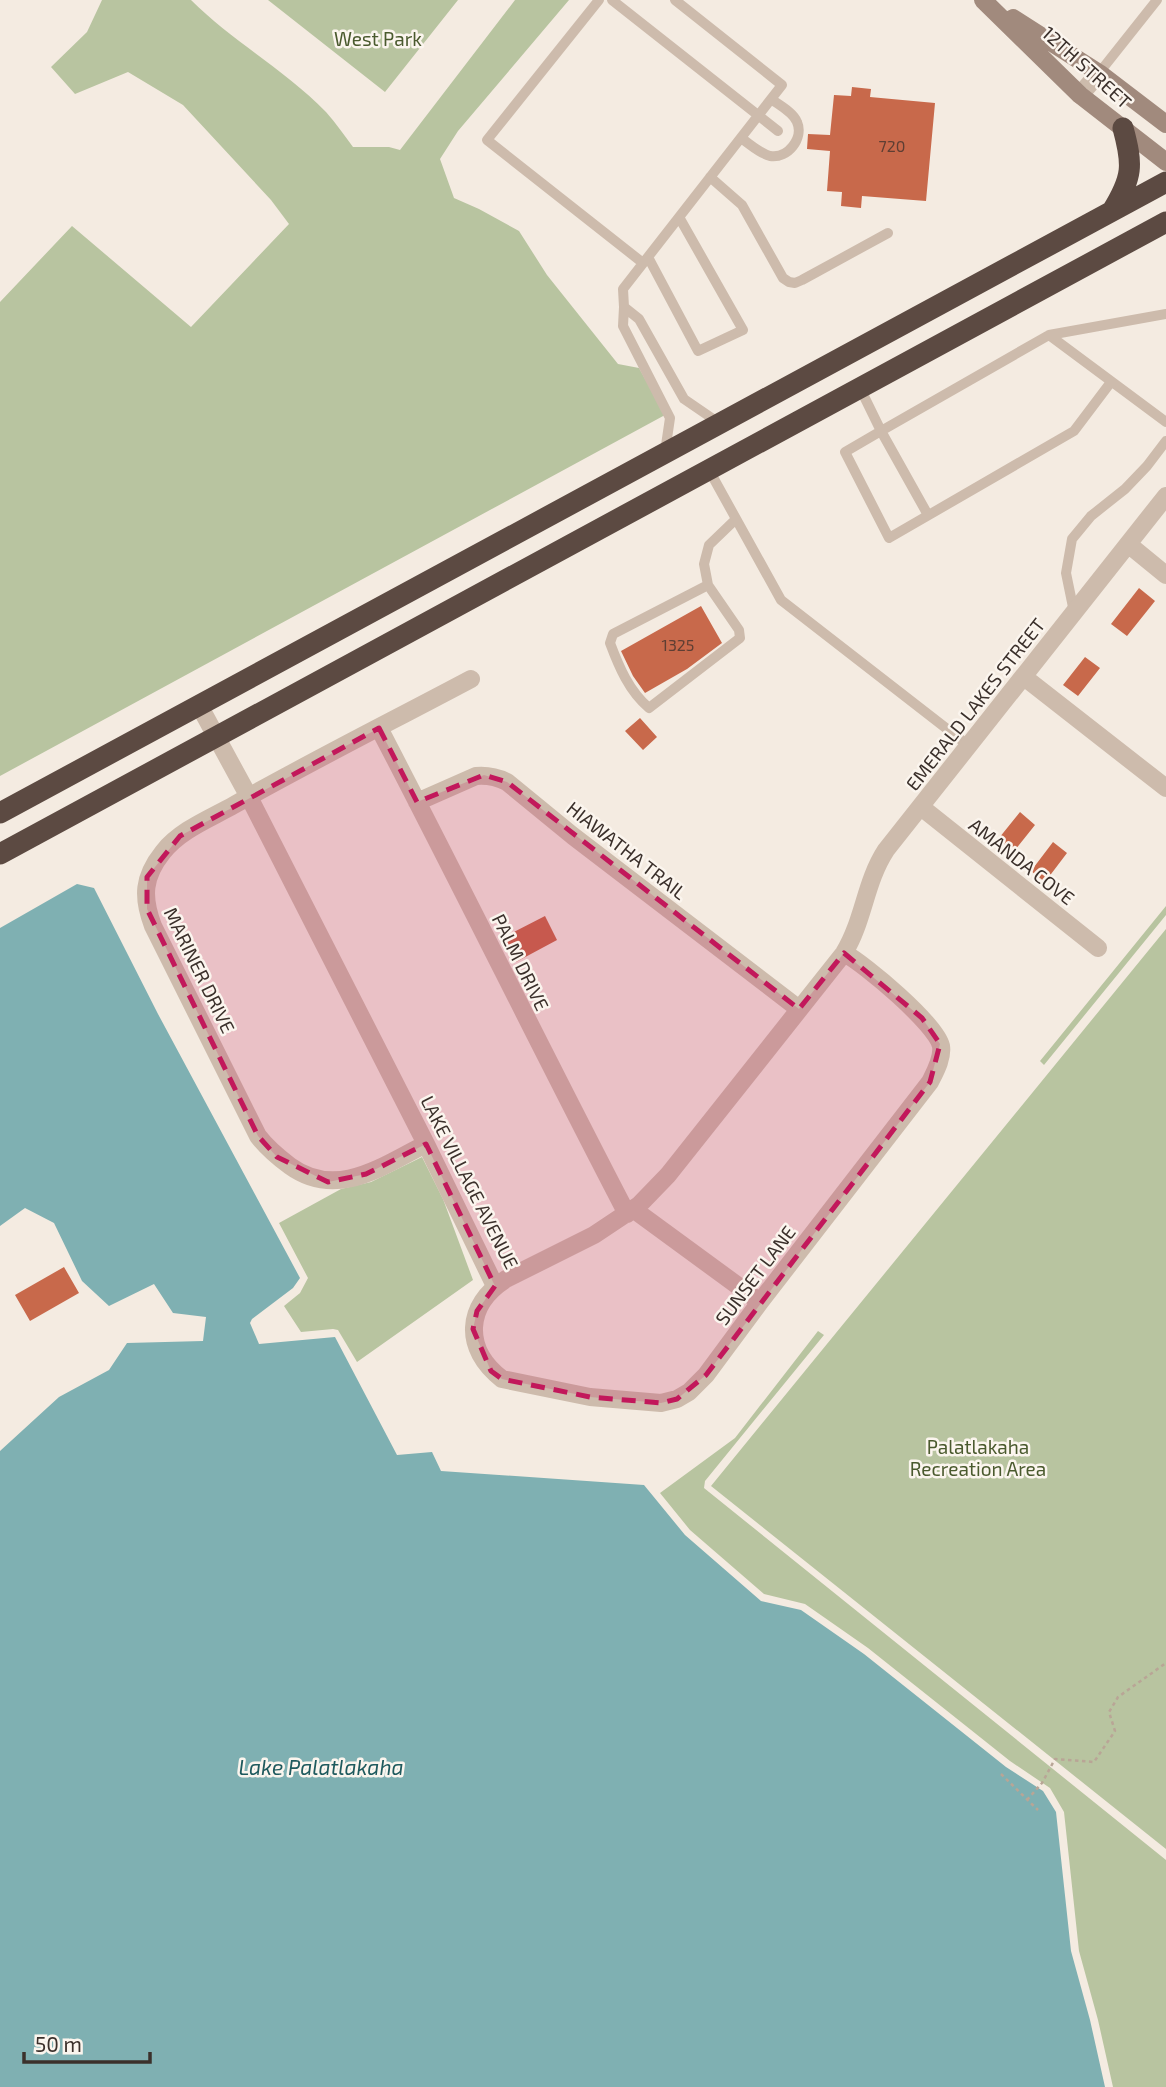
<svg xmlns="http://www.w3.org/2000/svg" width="1166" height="2087" viewBox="0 0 1166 2087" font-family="'Exo 2',sans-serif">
	<rect width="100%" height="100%" fill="#f4ebe1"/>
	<path fill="#b8c4a0" d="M102,0H191C232,41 285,70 326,112C336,123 344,135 353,147H389L400,150L515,0H569L458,131L440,159L454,198L479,209L519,231L547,275L618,364L639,368L665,415L0,776V302L72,226L191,327L289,224L271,200L183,105L128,72L75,94L51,67L87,32Z
		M268,0H458L385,92Z
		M1166,906V915L1044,1065L1040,1061Z
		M1166,929V1849L711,1486Z
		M422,1157L443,1199L473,1280L357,1362L338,1330L333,1329L301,1332L284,1306L300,1293L308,1278L279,1223L341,1189L371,1182Z
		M818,1331L824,1335L705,1481L704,1488L1166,1860V2087H1113L1098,2020L1079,1951L1064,1812L1050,1788L1010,1761L868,1648L805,1604L764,1594L690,1530L660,1493L735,1438Z"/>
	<path fill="#7fb0b2" d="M77,884L94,888L158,1014L300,1278L293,1288L252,1319L250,1323L259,1344L335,1337L397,1455L432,1452L441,1471L644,1485L685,1535L761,1601L801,1610L864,1654L1006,1767L1043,1791L1056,1812L1071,1951L1090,2020L1105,2087H0V1451L59,1397L109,1370L127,1343L203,1341L206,1317L173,1313L154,1284L109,1306L82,1281L54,1223L25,1208L0,1226V928Z"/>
	<path fill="#c8694b" d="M852,87L871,89L870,97L935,103L926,201L862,196L861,208L841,206L842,192L827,191L830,151L807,149L808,134L830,135L834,95L851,96Z
		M1139,588L1155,601L1127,636L1111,624Z
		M701,606L722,643L687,669L645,693L633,676L621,651Z
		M1085,657L1100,668L1078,696L1063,685Z
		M640,718L657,737L643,750L625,731Z
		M1020,812L1035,825L1011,855L995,843Z
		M1053,842L1067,853L1045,882L1031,871Z
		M545,916L557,940L516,962L504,937Z
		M64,1267L79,1293L30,1321L15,1295Z"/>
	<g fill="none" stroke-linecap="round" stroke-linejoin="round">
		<path stroke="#b9a596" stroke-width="2.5" stroke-dasharray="3.5 3.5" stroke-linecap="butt" d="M1001,1774L1038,1810
			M1027,1800L1042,1783L1055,1759L1094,1762L1115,1731L1109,1712L1118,1697L1166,1663"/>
		<path stroke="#cdbbac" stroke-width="10" d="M599,0L487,140L643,263
			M612,0L778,131
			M1099,73L1157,0
			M741,138C750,144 759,153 770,156C788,159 804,138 797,122C793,112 779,105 771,99
			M710,177L742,205L783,278L789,282L795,283L802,280L888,233
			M648,257L698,351L743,330L679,217
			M624,307L623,289L782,85L675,0
			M1049,335L1166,314
			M860,388L881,431L1049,335L1166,422
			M665,452L670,418L623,326L624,307L639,319L684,399L719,423
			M709,470L781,600L969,746
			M928,515L881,431L845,452L889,538L1074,431L1111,382
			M708,585L613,634L610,643C619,667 629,691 649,708L740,638L739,630L708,585L704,564L709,545L735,520
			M1074,612L1066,573L1072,539L1091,516L1125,489L1147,466L1166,441"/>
		<path stroke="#cdbbac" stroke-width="18" d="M1080,95L1099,73
			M1128,544L1166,575
			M1024,677L1166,788
			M199,705L249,797L426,1144L495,1286
			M379,728C463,889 543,1053 627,1214
			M417,802L476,776C487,775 497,777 507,782L573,836L799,1009
			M921,807L1098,948
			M844,953C865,964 936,1024 941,1046C943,1058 935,1072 930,1082L760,1302L706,1375L689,1392L677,1399L661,1403L590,1397L502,1379C463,1349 465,1305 506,1279L594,1235L639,1205L668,1175L844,953C864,920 865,882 886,850L1166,496
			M426,1144C382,1166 337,1200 290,1166C278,1157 267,1148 258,1136L153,926C142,897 143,877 163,852C180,830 211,818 234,805C312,761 392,721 471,679
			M633,1209L760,1302"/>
		<path stroke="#a18a7d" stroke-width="18" d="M983,0L1080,95L1166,162
			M1013,18L1099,73L1166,124"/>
		<path stroke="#5c4a42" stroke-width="21" d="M1112,211C1133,177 1133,165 1123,128
			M0,813L1166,182
			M0,854L1166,222"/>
	</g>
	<path fill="#c2185b" fill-opacity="0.2" stroke="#c2185b" stroke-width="5" stroke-dasharray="14 9" stroke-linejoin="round" d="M379,728L417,802L484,775L507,782L799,1009L844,953L922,1018L940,1044L930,1082L706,1375L677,1399L661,1403L590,1397L502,1379L491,1371L473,1329L477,1311L495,1286L426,1144L366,1174L328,1182L277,1157L258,1136L147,909V877L180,836Z"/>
	<g text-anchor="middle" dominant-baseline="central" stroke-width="5" stroke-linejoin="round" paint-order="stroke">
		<g font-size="16" fill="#5e3e33">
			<text x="892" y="145">720</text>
			<text x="678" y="644">1325</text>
		</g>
		<g font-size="19" fill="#4a5a2e" stroke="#fbf5ee">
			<text x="378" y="38">West Park</text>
			<text x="978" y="1446">Palatlakaha<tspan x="978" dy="22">Recreation Area</tspan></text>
		</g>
		<g font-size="19" fill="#3b302b" stroke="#fbf5ee">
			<text transform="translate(1087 67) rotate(42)">12TH STREET</text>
			<text transform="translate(975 704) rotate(-52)">EMERALD LAKES STREET</text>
			<text transform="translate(627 850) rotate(38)">HIAWATHA TRAIL</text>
			<text transform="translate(1022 861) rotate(38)">AMANDA COVE</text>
			<text transform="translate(521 962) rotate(64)">PALM DRIVE</text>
			<text transform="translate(200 970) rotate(64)">MARINER DRIVE</text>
			<text transform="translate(470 1182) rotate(63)">LAKE VILLAGE AVENUE</text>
			<text transform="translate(755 1275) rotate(-53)">SUNSET LANE</text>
		</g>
		<g font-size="21" font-style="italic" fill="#1f5a5e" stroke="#fbf5ee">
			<text x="321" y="1766">Lake Palatlakaha</text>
		</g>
	</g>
	<path d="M24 2052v10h126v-10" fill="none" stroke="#3b302b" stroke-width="3.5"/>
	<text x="35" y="2052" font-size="21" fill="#3b302b" stroke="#fbf5ee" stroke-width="5" paint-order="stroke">50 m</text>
</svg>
